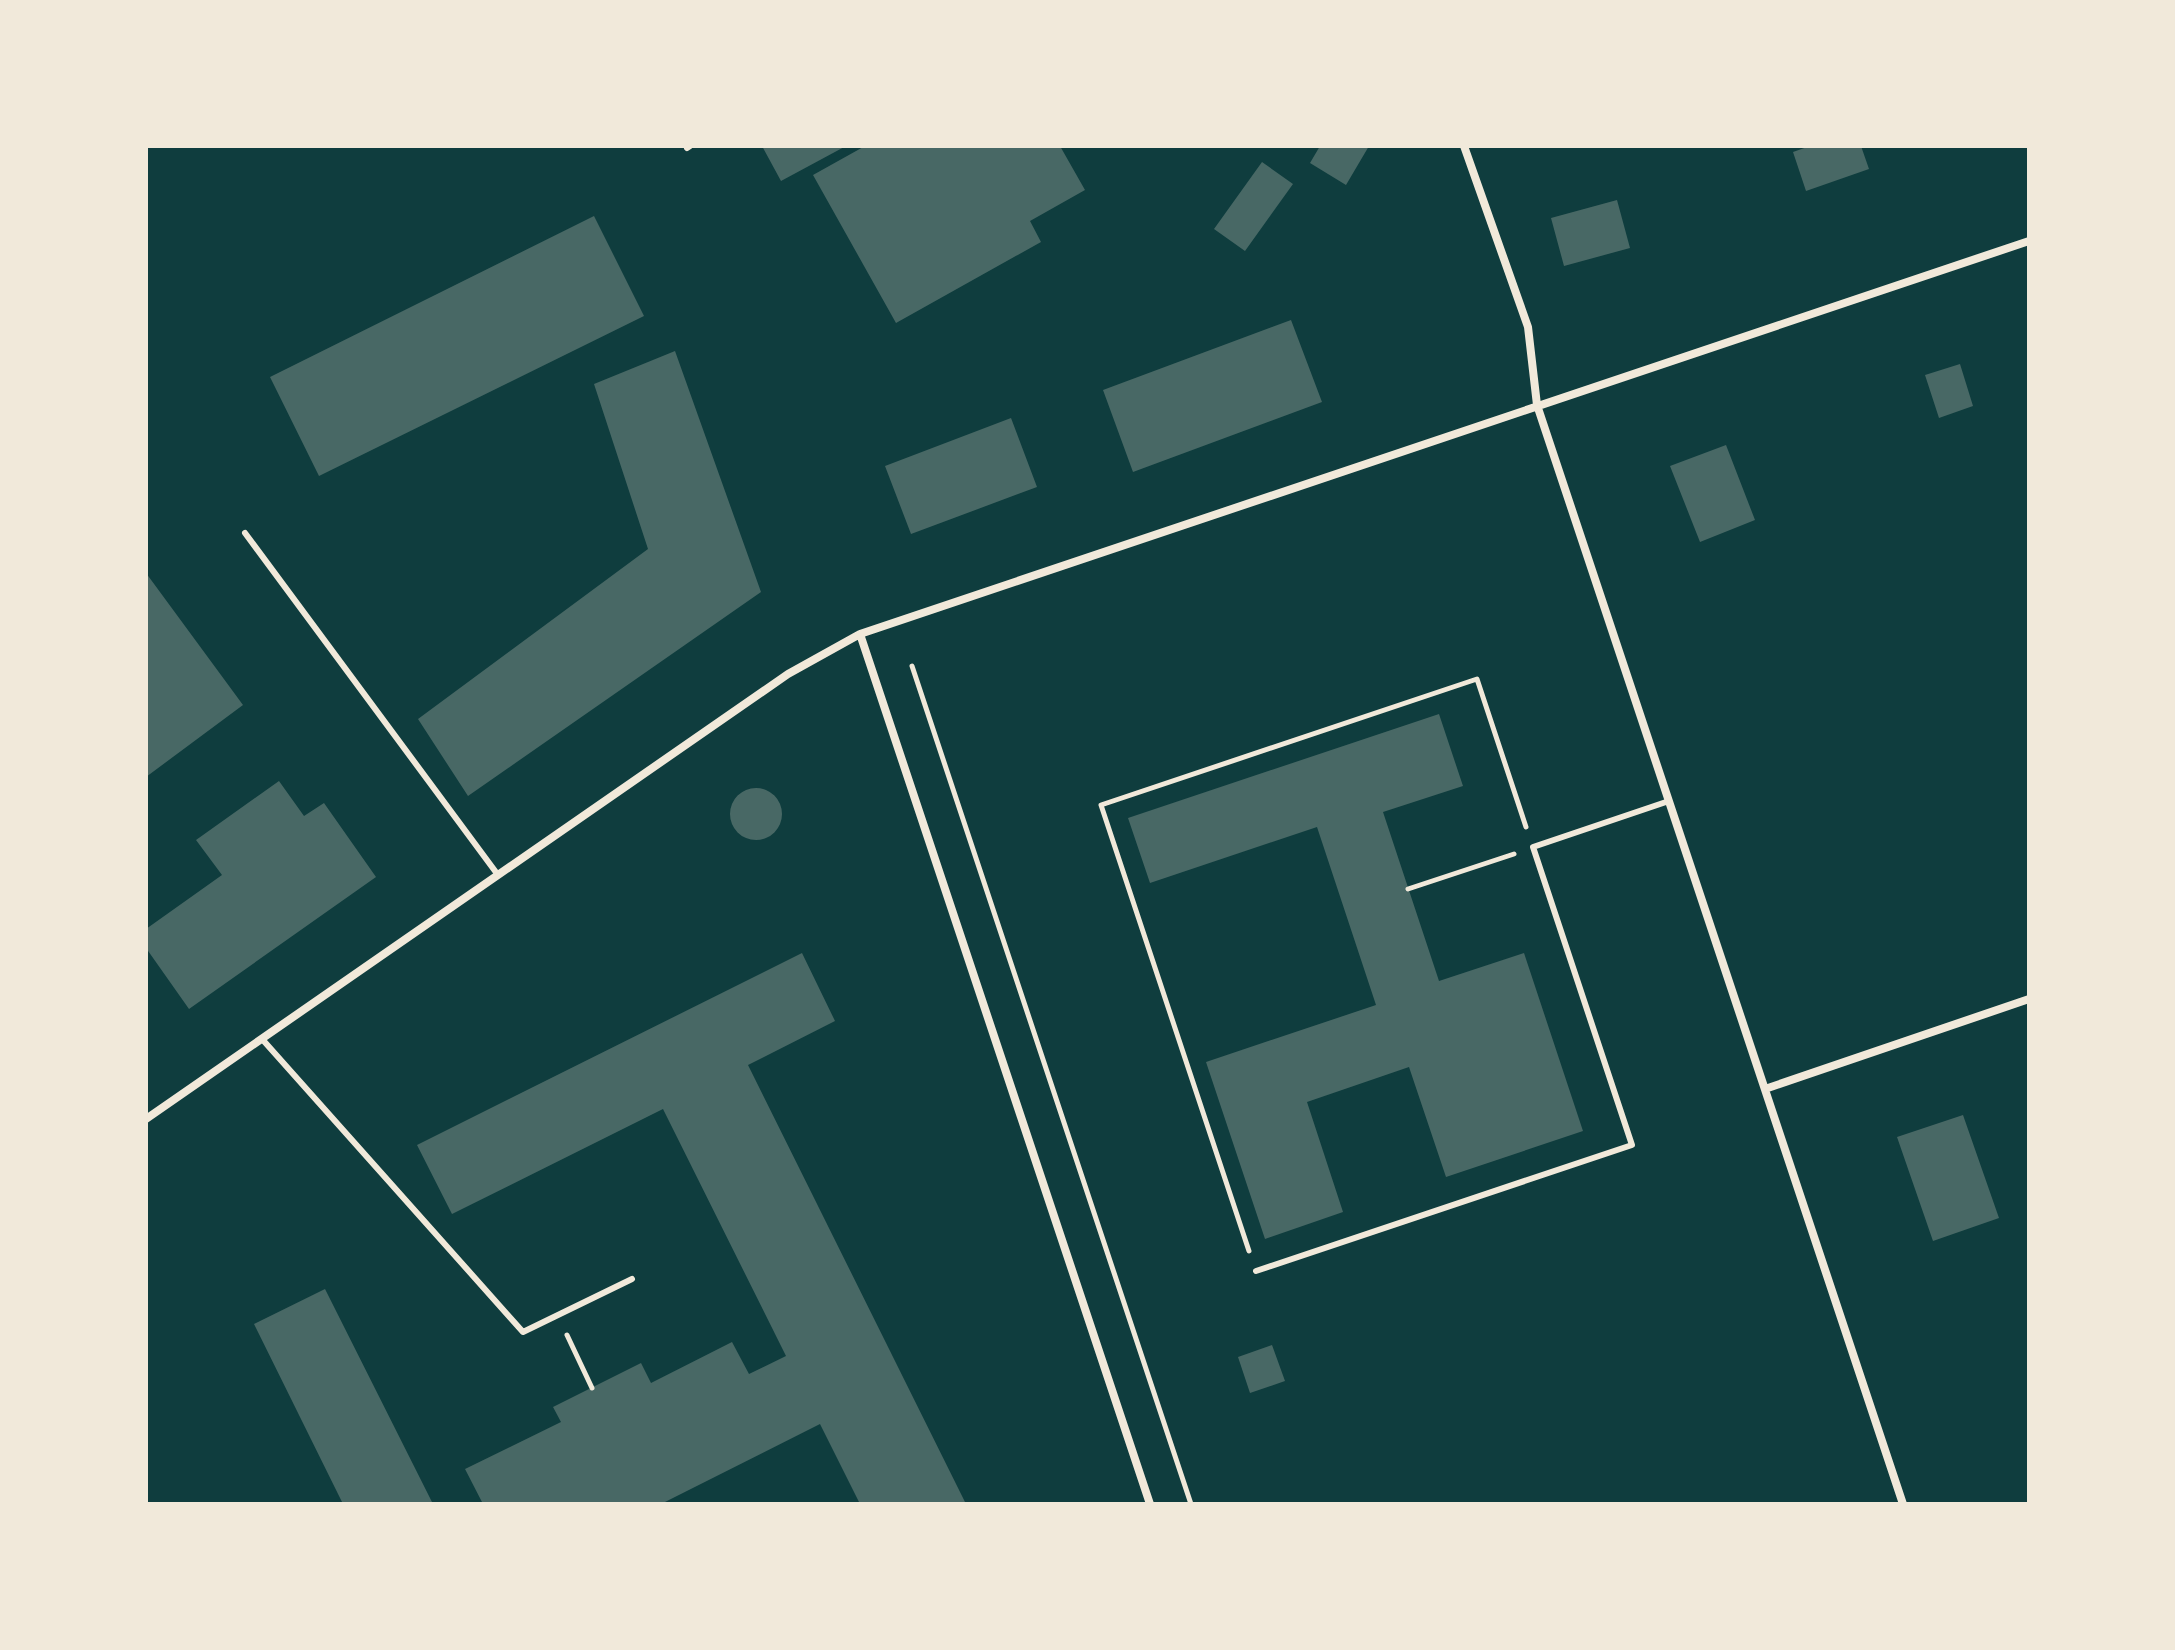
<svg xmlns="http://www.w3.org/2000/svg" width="2175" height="1650" viewBox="0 0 2175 1650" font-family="Helvetica,sans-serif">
	<rect width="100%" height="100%" fill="#0f3d3e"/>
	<path fill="#486865" d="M762,146H846L781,181Z
		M865,146H1060L1085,190L1030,221L1041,242L896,323L813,175Z
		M1320,146H1369L1346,185L1310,163Z
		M1810,146H1861L1869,169L1806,191L1793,152Z
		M1262,162L1293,184L1245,251L1214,229Z
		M1617,200L1630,248L1564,266L1551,218Z
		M594,216L644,316L319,476L270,377Z
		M1291,320L1322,402L1133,472L1103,390Z
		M675,351L761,592L468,796L418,719L648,549L594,384Z
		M1960,364L1973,406L1939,418L1925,375Z
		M1011,418L1037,487L911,534L885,466Z
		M1726,445L1755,520L1700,542L1670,466Z
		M146,573L243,705L146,777Z
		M1439,714L1463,786L1383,812L1439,981L1524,953L1583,1131L1446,1177L1409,1067L1307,1102L1343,1212L1265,1239L1206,1062L1376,1005L1317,827L1150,883L1128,818Z
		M279,781L304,816L324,803L376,877L189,1009L146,948V929L222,875L196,840Z
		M730 814a26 26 0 1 1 52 0a26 26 0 1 1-52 0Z
		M802,953L835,1021L748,1065L965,1502L860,1504L820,1424L661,1504H483L465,1469L561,1422L553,1407L641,1363L651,1383L732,1342L749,1374L786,1356L663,1109L452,1214L417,1145Z
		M1963,1115L1999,1218L1933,1241L1897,1137Z
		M325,1289L433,1504H343L254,1324Z
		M1272,1345L1285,1381L1250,1393L1238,1357Z"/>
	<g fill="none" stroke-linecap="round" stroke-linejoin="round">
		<path stroke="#f1e9da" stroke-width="5" d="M912,666L1191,1504
			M1408,889L1514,854
			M1249,1251L1101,805L1477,679L1526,827
			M567,1335L592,1388"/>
		<path stroke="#f1e9da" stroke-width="6" d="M687,148L690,146
			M245,533L498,875
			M262,1039L523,1332L632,1279
			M1256,1271L1632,1145L1533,847L1669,801"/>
		<path stroke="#f1e9da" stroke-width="8" d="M1464,146L1528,327L1537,405L1903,1504
			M860,634L1150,1504
			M1765,1089L2029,999
			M146,1119L788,674L860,634L2029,241"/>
	</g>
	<rect width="2175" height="1650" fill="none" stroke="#f1e9da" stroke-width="296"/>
</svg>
